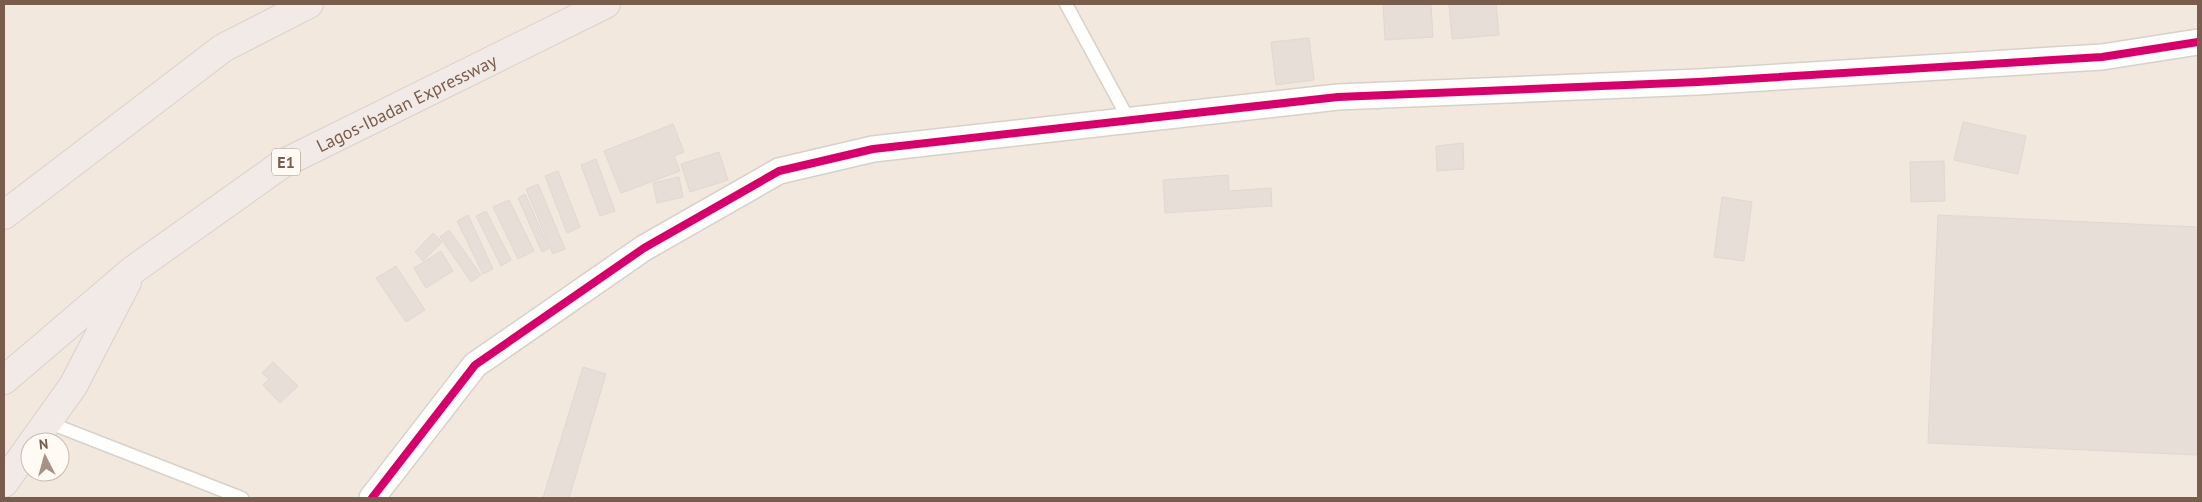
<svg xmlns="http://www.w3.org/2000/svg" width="2202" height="502" viewBox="0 0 2202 502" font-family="'PT Sans',sans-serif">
	<rect width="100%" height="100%" fill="#f9f5f0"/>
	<path fill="#f2e8de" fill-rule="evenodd" d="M4,4H2198V498H4ZM30,442H60V472H30Z"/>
	<path fill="#e6ded7" stroke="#e2d8d2" d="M1383,4H1431L1433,37L1385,40Z
		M1449,4H1496L1499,35L1452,39Z
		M1309,38L1314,80L1276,85L1271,42Z
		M1963,122L2026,136L2018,174L1954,160Z
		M673,124L684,152L674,156L680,171L621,193L604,151Z
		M1463,143L1464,169L1437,171L1436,146Z
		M719,152L728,180L690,192L681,164Z
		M596,159L615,211L600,216L581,165Z
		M1944,161L1945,201L1911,202L1910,162Z
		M558,171L580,227L567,233L545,176Z
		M1228,175L1229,191L1271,188L1272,206L1165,213L1163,180Z
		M679,177L683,197L657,203L653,183Z
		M538,184L565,249L553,254L526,189Z
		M525,194L549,248L542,252L518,198Z
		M1722,197L1752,202L1744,261L1714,257Z
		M509,200L534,251L518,259L493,207Z
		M486,211L511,260L501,266L476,216Z
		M468,215L493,269L483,274L457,221Z
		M1938,215L2198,227V455L1928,443Z
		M449,230L481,275L471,282L440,237Z
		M433,233L442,242L423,261L415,252Z
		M441,251L453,271L426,288L414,268Z
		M396,266L425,310L406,322L376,278Z
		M273,362L298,386L280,403L263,385L269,379L262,373Z
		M583,367L606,374L569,498H543Z"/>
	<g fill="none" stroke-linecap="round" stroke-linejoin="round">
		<g stroke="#d7d1cb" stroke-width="15">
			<path id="service" d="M1066,4L1129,120
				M47,422L242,498"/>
		</g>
		<g stroke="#d7d1cb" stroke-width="28">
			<path id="minor" d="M372,498L475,365L644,248L779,171L873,149L1338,97L1698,82L2102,57L2198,42"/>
		</g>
		<g stroke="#dad1cc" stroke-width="30">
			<g id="motorway">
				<path d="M4,215L223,48L309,4"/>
				<path id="s1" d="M4,380L133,270L282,164L606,4"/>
				<path d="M33,442L73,386L127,282"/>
				<path d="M4,483L30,446"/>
			</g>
		</g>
		<use href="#service" stroke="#fefefd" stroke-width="12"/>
		<use href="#minor" stroke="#fefefd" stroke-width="25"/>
		<use href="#motorway" stroke="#f2eae7" stroke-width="28"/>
		<g stroke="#fffaf3" stroke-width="11">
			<path id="cycleway" d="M372,498L475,365L644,248L779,171L873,149L1338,97L1698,82L2102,57L2198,42"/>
		</g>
		<use href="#cycleway" stroke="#d6006c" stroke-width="8"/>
	</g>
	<g text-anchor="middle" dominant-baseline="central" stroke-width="4" stroke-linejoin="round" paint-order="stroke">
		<rect fill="#fffaf3" stroke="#a28b7f" stroke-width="1" x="272" y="148.5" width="28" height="27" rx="4"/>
		<g font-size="16" font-weight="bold" fill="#7a5c4d">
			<text x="286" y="162">E1</text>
		</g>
		<g font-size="18" fill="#7a5c4d" stroke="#fffaf3">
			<text stroke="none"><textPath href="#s1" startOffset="491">Lagos-Ibadan Expressway</textPath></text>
		</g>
	</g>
	<rect width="2202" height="502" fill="none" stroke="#7a5c4d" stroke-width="10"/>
	<g transform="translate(45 457) rotate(354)"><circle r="24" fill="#fffaf3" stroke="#cabbb1"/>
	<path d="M0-4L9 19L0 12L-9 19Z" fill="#a69286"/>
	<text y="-8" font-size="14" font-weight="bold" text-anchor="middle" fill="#7a5c4d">N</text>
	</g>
</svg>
